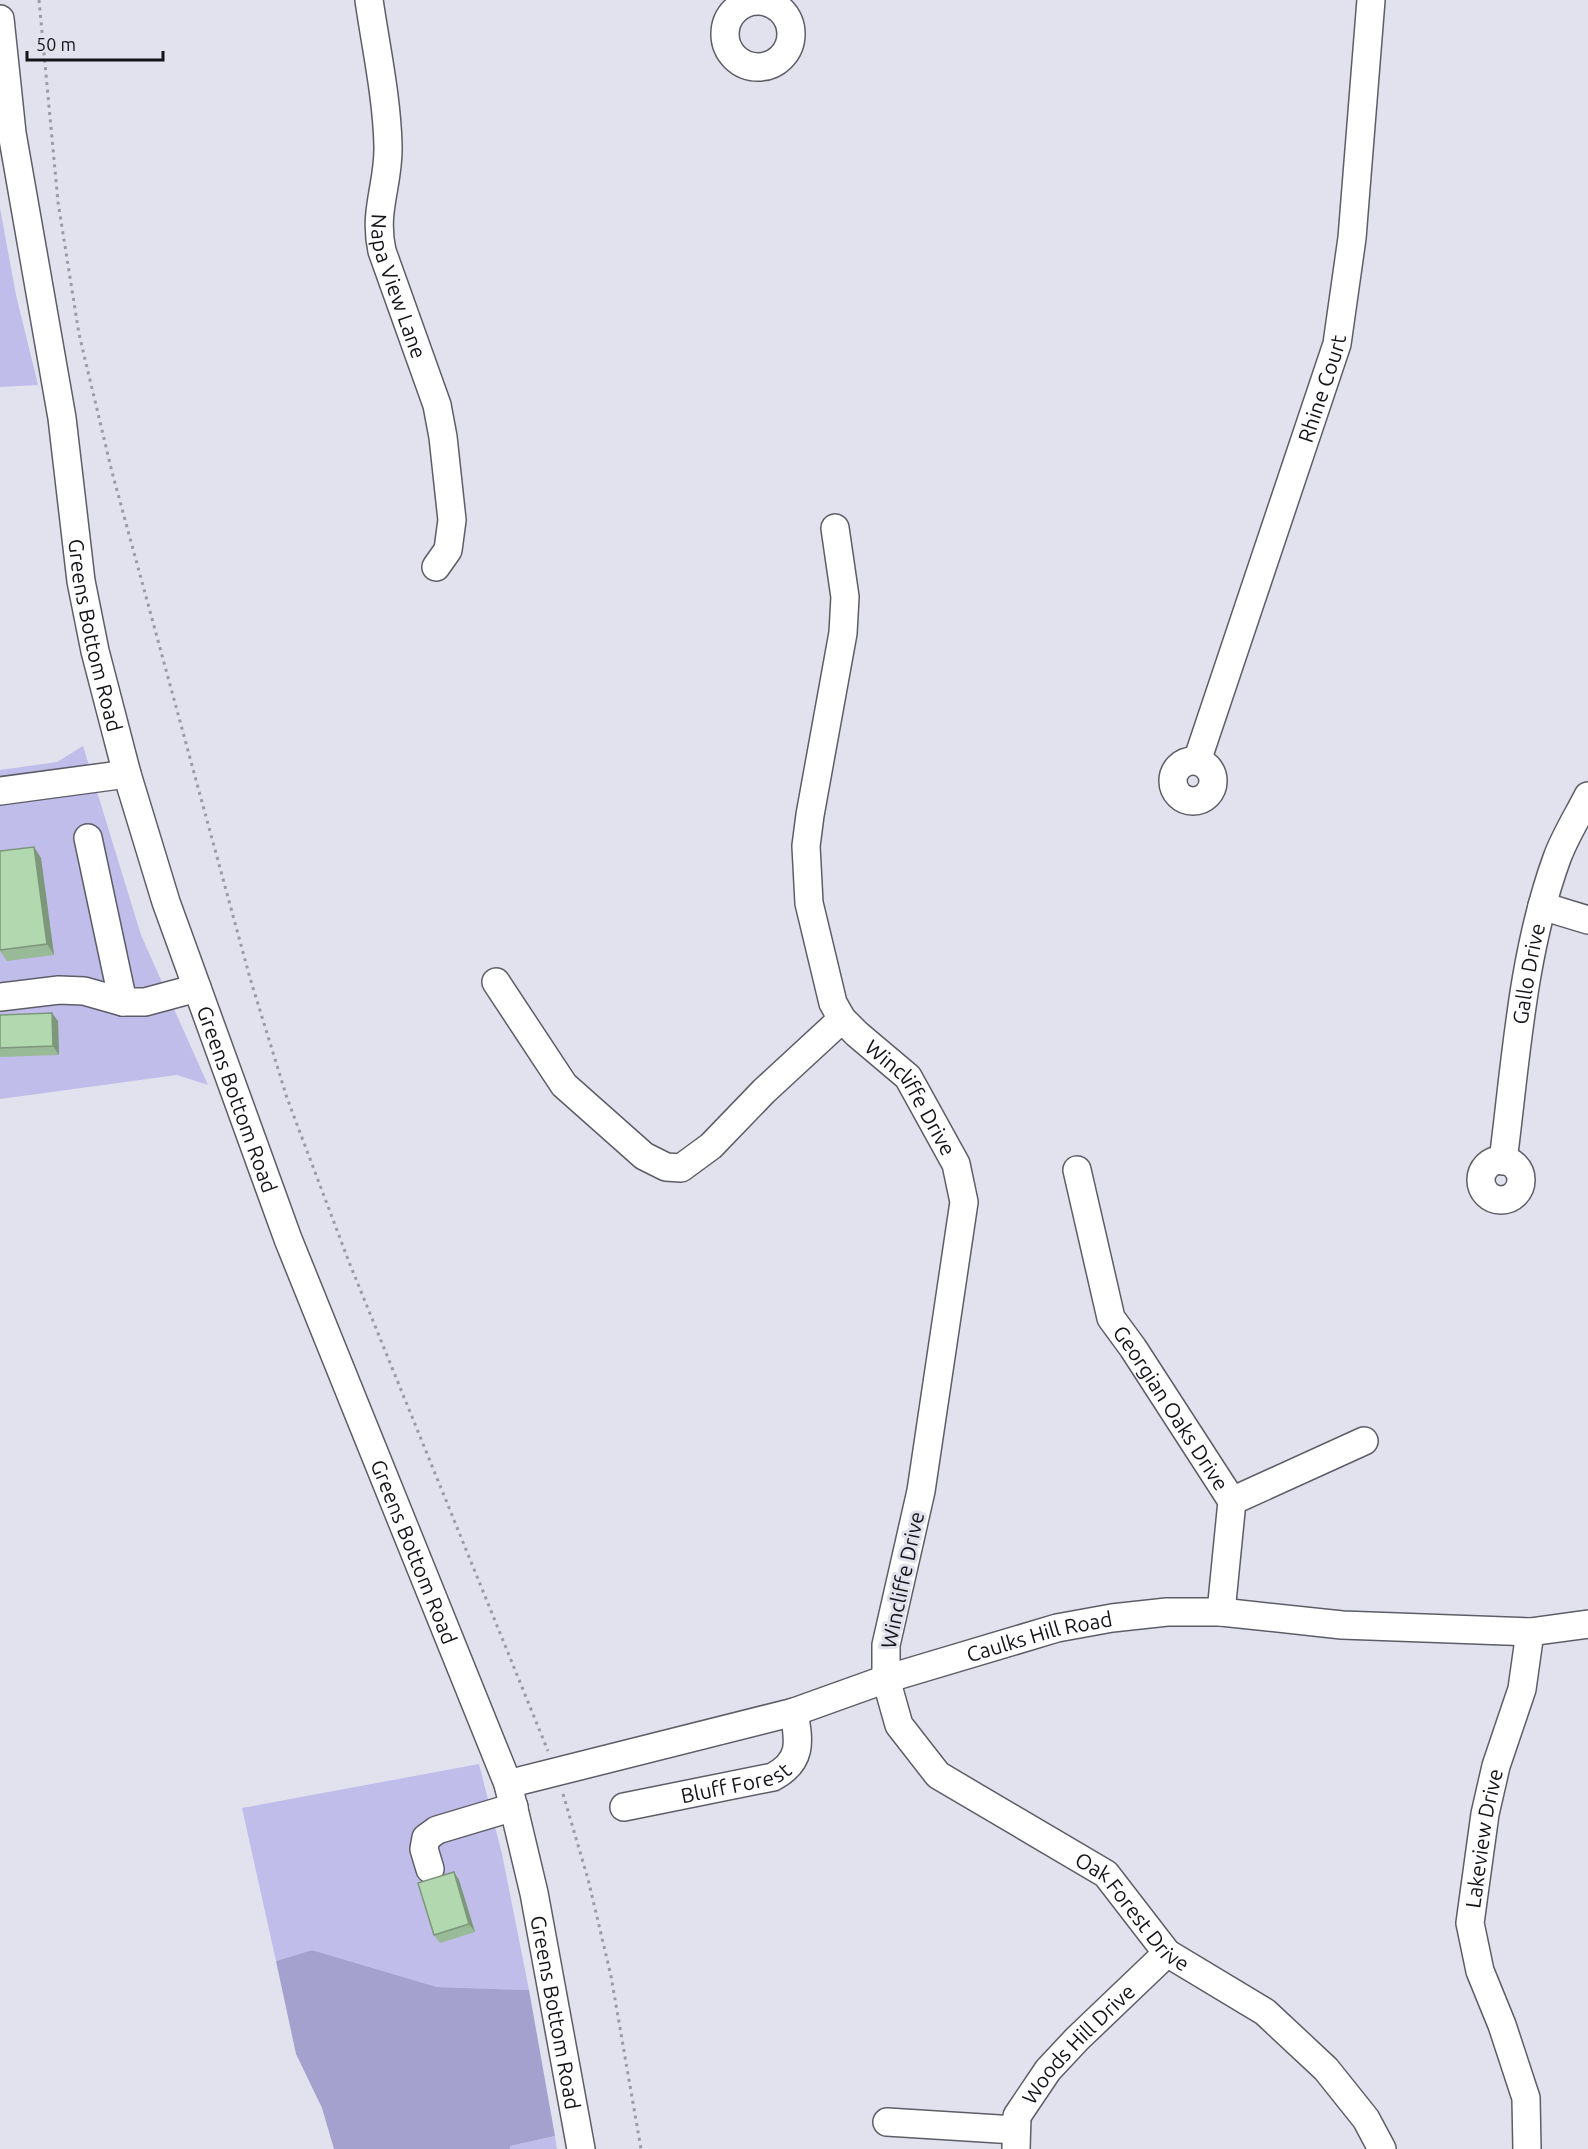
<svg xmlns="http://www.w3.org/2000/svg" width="1588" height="2149" viewBox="0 0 1588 2149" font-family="Ubuntu,sans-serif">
	<rect width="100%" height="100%" fill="#e2e2ee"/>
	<path fill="#c0bdea" d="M0,208L16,295L38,385L0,387Z
		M83,746L141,935L208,1085L177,1075L0,1099V770L57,762Z
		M479,1764L502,1854L529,1990L437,1987L312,1950L276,1961L242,1808Z
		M555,2136L557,2149H510V2146Z"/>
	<path fill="#a5a1cf" d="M312,1950L437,1987L529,1990L555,2136L510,2146V2149H334L322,2108L296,2054L276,1961Z"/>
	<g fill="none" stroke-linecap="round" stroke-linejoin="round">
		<g stroke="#5d5d68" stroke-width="30">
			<g id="minor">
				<path id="s1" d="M369,0C376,48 387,98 388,146C389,185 373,210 382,251L437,405L443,437L452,520L448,550L436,567"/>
				<circle cx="758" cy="34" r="33"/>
				<path id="s2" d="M0,19L12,133L62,418L81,581L95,651L127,774L166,902L288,1239L508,1784L534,1893L581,2149"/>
				<path id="s3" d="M835,528L845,597L843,633L810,815L806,846L809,903L833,1003L842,1019L857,1034L908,1077L956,1164L964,1202L921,1491L886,1645V1679L899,1725L938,1775L1106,1874L1167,1953L1265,2012L1326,2069L1366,2119L1382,2149"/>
				<path id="s4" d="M1197,761L1337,344L1352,238L1371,0"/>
				<circle cx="1193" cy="781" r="20"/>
				<path d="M0,791L127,774"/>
				<path d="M88,838L123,1002H145L197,988"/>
				<path d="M1542,906L1588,920"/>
				<path d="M496,982L564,1085L644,1156L666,1167L681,1168L711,1146L764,1091L842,1019"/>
				<path d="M0,997L59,990L84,991L123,1002"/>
				<circle cx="1501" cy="1180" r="20"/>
				<path id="s5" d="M1503,1161C1516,1060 1522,954 1557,858C1565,836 1578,816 1588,796"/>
				<path id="s6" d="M1077,1170L1111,1318L1133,1348L1232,1501L1221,1612"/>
				<path d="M1232,1501L1364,1441"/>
				<path id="s7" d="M508,1784L794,1712L886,1679L1057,1628L1112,1618L1167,1612H1221L1342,1625L1530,1632L1588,1624"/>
				<path id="s8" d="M624,1807L773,1777C803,1761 799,1741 794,1712"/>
				<path d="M430,1869L424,1849L426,1838L437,1830L514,1807"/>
				<path d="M887,2122L1015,2130"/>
				<path id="s9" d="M1016,2149L1017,2116L1048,2070L1077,2039L1167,1953"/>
				<path id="s10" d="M1527,2149L1526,2098L1502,2025L1480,1971L1470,1923L1485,1814L1496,1766L1522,1689L1530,1632"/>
			</g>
		</g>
		<path stroke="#9b9ba4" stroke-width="3" stroke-dasharray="3 4.5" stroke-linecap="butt" d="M39,0L58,202L79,334L112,472L250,978L287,1098L349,1262L548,1751
			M563,1794L588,1879L611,1976L641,2149"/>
		<use href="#minor" stroke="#fff" stroke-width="27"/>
	</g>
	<path fill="#99ba97" d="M34,847L41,858L54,955L7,961L0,951V851Z
		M0,1015L58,1021L59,1055L0,1057Z
		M454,1872L459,1880L475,1932L440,1943L434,1935Z"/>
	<path fill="#7d977b" d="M34,847L41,858L54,955L47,944Z
		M52,1013L58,1021L59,1055L53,1046Z
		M454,1872L459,1880L475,1932L469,1924Z"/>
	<path fill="#b2d8b0" stroke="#7d977b" stroke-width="1.5" d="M34,847L47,944L0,950V851Z
		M52,1013L53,1046L0,1048V1015Z
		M454,1872L469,1924L434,1935L418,1883Z"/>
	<g text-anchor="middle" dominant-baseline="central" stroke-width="6" stroke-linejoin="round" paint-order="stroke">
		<g font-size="21" fill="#151419" stroke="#e2e2ee">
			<text stroke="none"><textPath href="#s1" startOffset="291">Napa View Lane</textPath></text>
			<text stroke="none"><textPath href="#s4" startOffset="393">Rhine Court</textPath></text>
			<text stroke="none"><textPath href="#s2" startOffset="624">Greens Bottom Road</textPath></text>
			<text stroke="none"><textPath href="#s5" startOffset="189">Gallo Drive</textPath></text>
			<text stroke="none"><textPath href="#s2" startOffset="1110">Greens Bottom Road</textPath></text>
			<text stroke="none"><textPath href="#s3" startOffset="606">Wincliffe Drive</textPath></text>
			<text stroke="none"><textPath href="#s6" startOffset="260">Georgian Oaks Drive</textPath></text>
			<text stroke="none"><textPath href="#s2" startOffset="1596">Greens Bottom Road</textPath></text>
			<text transform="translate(902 1580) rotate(-78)">Wincliffe Drive</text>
			<text stroke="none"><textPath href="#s7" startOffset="552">Caulks Hill Road</textPath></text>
			<text stroke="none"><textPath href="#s8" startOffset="114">Bluff Forest</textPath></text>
			<text stroke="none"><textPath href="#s10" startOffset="321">Lakeview Drive</textPath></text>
			<text stroke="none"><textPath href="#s3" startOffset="1562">Oak Forest Drive</textPath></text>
			<text stroke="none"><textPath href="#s2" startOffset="2080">Greens Bottom Road</textPath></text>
			<text stroke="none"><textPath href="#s9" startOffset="128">Woods Hill Drive</textPath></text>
		</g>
	</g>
	<path d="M27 51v9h136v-9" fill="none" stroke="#151419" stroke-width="3"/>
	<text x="36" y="51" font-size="18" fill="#151419" stroke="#e2e2ee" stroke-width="4.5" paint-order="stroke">50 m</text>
</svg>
